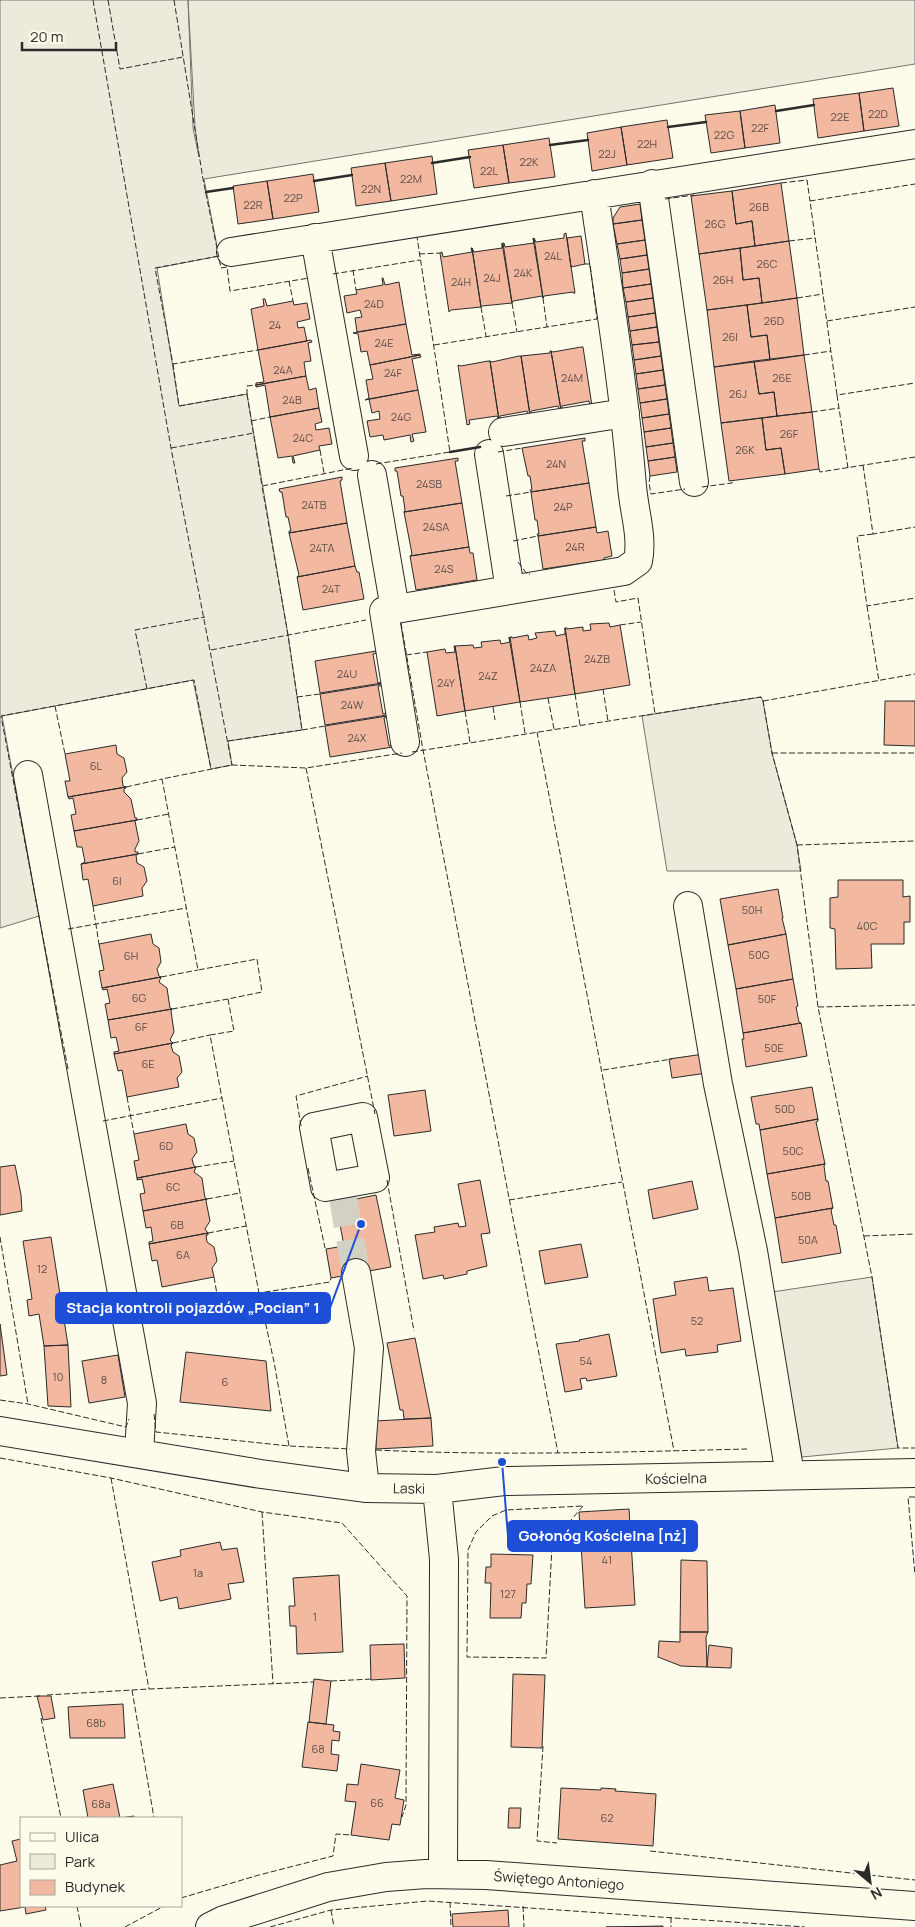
<svg xmlns="http://www.w3.org/2000/svg" width="915" height="1927" viewBox="0 0 915 1927" font-family="Manrope,sans-serif">
	<rect width="100%" height="100%" fill="#fdfbea"/>
	<path fill="#ecebdb" stroke="#74746e" d="M0,0H188L193,128L199,157L195,127L188,0H915V64L204,179L219,256L157,268L179,406L247,394L288,635L302,730L228,741L232,765L211,769L193,680L2,716L39,916L0,928Z
		M761,697L763,701L772,753L797,845L801,871H667L642,716Z
		M872,1277L898,1448L802,1457L772,1292Z"/>
	<path fill="#f2b8a0" stroke="#2b2b2b" d="M893,88L899,126L864,131L859,93Z
		M859,93L864,131L818,138L813,99Z
		M775,105L780,143L745,148L740,111Z
		M740,111L745,148L711,153L705,115Z
		M667,120L673,158L627,165L621,127Z
		M621,127L627,165L592,171L587,133Z
		M549,138L555,177L509,183L503,145Z
		M503,145L509,183L474,188L468,150Z
		M432,156L437,194L391,201L385,163Z
		M385,163L391,201L356,206L351,168Z
		M313,174L319,212L273,219L267,181Z
		M267,181L273,219L238,224L233,186Z
		M781,183L789,241L755,246L752,221L736,224L732,191Z
		M732,191L736,224L752,221L755,246L699,254L691,196Z
		M640,204L642,220L613,224V218L620,207Z
		M642,220L645,240L617,244L613,224Z
		M566,233L575,293H573V292L544,296L543,298L534,238L536,242L564,238V234Z
		M581,236L585,264L571,267L567,238Z
		M533,238L543,298L542,296L513,301L512,303L503,243H504L505,247L534,243Z
		M645,240L647,255L620,259L617,244Z
		M789,241L797,298L762,303L759,278L743,280L740,248Z
		M502,243L512,303L482,306L481,307L472,248L474,252L502,248Z
		M471,248H472L481,307L451,310L449,312L440,253L442,252L443,257L472,252Z
		M740,248L743,280L759,278L762,303L707,310L699,254Z
		M647,255L649,269L622,273L620,259Z
		M649,269L651,284L623,288L622,273Z
		M382,278H383L385,285L399,282L406,324L357,332L355,318L362,317L360,310L347,313L344,296L357,294L356,290L383,285Z
		M651,284L653,298L626,302L623,288Z
		M653,298L655,313L628,317L626,302Z
		M797,298L804,355L770,360L767,335L751,337L747,305Z
		M263,299H265L267,306L293,301L294,305L307,303L310,319L297,322L298,328L304,327L307,341L258,350L251,309L264,306Z
		M747,305L751,337L767,335L770,360L714,367L707,310Z
		M655,313L657,327L630,331L628,317Z
		M406,324L412,355L420,354V355L370,365L367,351L361,352L358,334L353,333Z
		M657,327L659,342L632,345L630,331Z
		M311,340L312,342L308,343L311,361L304,362L306,376L256,385V383L264,382L258,350Z
		M659,342L661,356L634,360L632,345Z
		M581,347H583L592,406H590L589,401L562,406V410H561L551,351L553,352Z
		M550,351H551L561,410H559L558,406L531,411V415H530L521,356L550,353Z
		M420,355L421,357L412,359L418,390L365,400L369,398L366,380L373,379L370,365Z
		M804,355L812,412L777,416L774,392L759,394L754,361Z
		M519,356H521L530,415H528L527,411L500,416V419L499,420L490,361L492,362Z
		M661,356L663,370L636,374L634,360Z
		M488,361H490L499,420L497,416L469,420L470,424L467,425L458,365L461,366Z
		M754,361L759,394L774,392L777,416L721,423L714,367Z
		M663,370L665,385L638,389L636,374Z
		M306,376L309,390L316,388L319,408L270,417L265,385L256,387V385Z
		M665,385L667,399L640,403L638,389Z
		M418,390L426,432L412,434L414,441L411,442L410,435L384,440L383,435L370,437L367,421L380,419L379,411L372,413L369,399Z
		M667,399L669,414L642,418L640,403Z
		M319,408L322,422L315,424L316,430L329,428L332,444L319,446L320,450L293,456L295,463H293L292,456L278,458L270,417Z
		M812,412L819,469L785,474L781,448L766,450L762,418Z
		M669,414L671,428L644,432L642,418Z
		M762,418L766,450L781,448L785,474L729,481L721,423Z
		M671,428L673,443L646,447L644,432Z
		M585,438V441H582L589,483L531,492L530,490H532L530,476H528L522,448Z
		M673,443L675,457L648,461L646,447Z
		M675,457L677,472L650,476L648,461Z
		M458,458V461H455L462,503L404,512L405,510L403,496H401L397,471H395V468Z
		M342,477V480L340,481L347,523L289,533V531H291L288,517H286L282,492H280L279,489Z
		M589,483L596,527L538,536L537,534H539L537,520H535L531,492Z
		M462,503L469,547L410,556L412,554L404,512Z
		M347,523L355,566L297,577L299,575L289,533Z
		M596,527L597,533L608,531L612,556L604,558V560L543,569L538,536Z
		M469,547L470,553H473L477,580L416,590L410,556Z
		M355,566L357,572H359L364,599L303,610L297,577Z
		M609,623L610,627L620,625L630,685L575,694L565,628H567V629L583,627V631L591,630L590,624Z
		M565,628L575,694L520,702L510,637H512V638L528,635L529,640L537,638L535,633L555,631L556,636L565,634Z
		M509,637L520,702L465,711L455,646L473,645L474,648L482,647L481,642L500,640L501,644L510,642Z
		M454,646H455L465,711L437,716L427,652L445,649L446,653L455,652Z
		M376,651L377,653L373,654L378,683L382,682V683L320,693L315,661Z
		M382,684V686H378L383,714L387,713V715L325,725L320,694Z
		M885,701H915V746L884,745Z
		M387,716L388,717L384,718L389,746L392,745L393,747L330,757L325,726Z
		M116,745L117,754L124,758L127,772L122,778L123,786L126,787L68,797L65,781H70L65,754Z
		M126,787V788L124,789V792L131,799L135,818H137V820L74,831L71,815L76,814L73,798L69,799L68,797Z
		M137,820L135,821L139,841L135,849V852H138V854L81,864L85,862L82,847H77L74,831Z
		M138,854L136,855L137,863L144,867L147,881L142,888L143,896L93,906L88,879L83,880L81,864Z
		M838,880H903V897L910,896V922H904V944H871L872,968L836,969L835,929L830,928V898L838,897Z
		M778,889L783,918H782L786,934L728,945L720,899Z
		M151,934L153,944L159,948L161,962L157,969L159,976L161,977L102,988L99,971L104,970L99,944Z
		M786,934L793,979L736,989L728,945Z
		M161,977L159,982L167,988L170,1008L172,1009L108,1020L105,1004L110,1003L107,989L103,990L102,988Z
		M793,979L798,1006L796,1007L799,1022L801,1023L743,1033L736,989Z
		M172,1009L171,1011L174,1032L170,1040L173,1043L114,1054V1052L119,1051L116,1037L111,1038L108,1020Z
		M801,1023L807,1056L746,1067L742,1039H744L743,1033Z
		M173,1043L171,1045L173,1052L179,1056L182,1072L177,1078L179,1087L127,1097L122,1070L118,1071L114,1054Z
		M704,1054L707,1073L672,1078L669,1059Z
		M812,1087L818,1119L760,1130L759,1124H756L751,1097Z
		M425,1090L431,1131L394,1136L388,1095Z
		M818,1119V1121L816,1122L825,1164L767,1174L760,1130Z
		M186,1124L188,1134L194,1138L197,1152L192,1159L194,1166L196,1167L137,1178L134,1161L139,1160L134,1134Z
		M825,1164L824,1166L826,1181H828L833,1208L775,1218L767,1174Z
		M15,1165L21,1195L22,1211L0,1215V1167Z
		M196,1167L194,1172L202,1178L205,1198L207,1199L143,1211L140,1194L145,1193L142,1179L137,1180V1178Z
		M480,1180L490,1233L481,1234L487,1266L467,1271V1274L444,1279L443,1275L423,1279L415,1235L435,1232L434,1227L458,1223L459,1227L466,1226L458,1184Z
		M692,1181L698,1209L653,1219L648,1190Z
		M376,1195L391,1267L331,1278L326,1249L344,1246L336,1203Z
		M207,1199L206,1201L210,1221L205,1229L208,1233L149,1244V1242L153,1241L151,1227L146,1228L143,1211Z
		M833,1208L831,1210L834,1225H836L841,1253L782,1263L775,1218Z
		M208,1233V1235H206L207,1242L214,1247L217,1261L212,1268L214,1277L162,1287L157,1260L152,1261L149,1244Z
		M51,1237L68,1345L44,1346L39,1314L29,1316L27,1300L32,1299L23,1241Z
		M581,1244L588,1277L545,1284L539,1251Z
		M707,1277L709,1291L733,1288L741,1341L717,1345L718,1352L686,1356L685,1349L661,1353L653,1299L676,1295L674,1282Z
		M0,1324L7,1375L0,1376Z
		M609,1334L617,1376L587,1381L586,1378L580,1379L582,1389L565,1392L556,1344L580,1341L579,1340Z
		M415,1338L431,1418L404,1419L403,1410H400L387,1343Z
		M68,1345L71,1407L48,1406L44,1346Z
		M186,1352L266,1361L271,1411L180,1402Z
		M118,1355L125,1397L89,1403L82,1361Z
		M431,1418L433,1446L376,1449L375,1421Z
		M629,1509L635,1605L585,1608L579,1512Z
		M220,1542L222,1550L237,1548L244,1582L228,1584L231,1599L179,1609L177,1597L160,1601L152,1562L181,1556L180,1550Z
		M491,1554L533,1555L531,1584H527L526,1603H522L521,1618H490L491,1583H485L486,1567H491Z
		M681,1560L707,1561L708,1632H680Z
		M339,1575L343,1652L297,1654L296,1626H290L289,1606H295L293,1578Z
		M680,1632H708L706,1637L707,1667L681,1666L658,1657L659,1641L680,1642Z
		M404,1644L405,1678L371,1680L370,1645Z
		M709,1645L732,1648L731,1668L707,1667Z
		M513,1674L545,1675L542,1748L511,1747Z
		M314,1679L331,1681L326,1724L309,1722Z
		M37,1696H51L55,1718L43,1720Z
		M123,1704L125,1738H70L68,1707Z
		M308,1722L334,1725L333,1731L340,1732L339,1741L332,1740L331,1754L339,1755L337,1771L302,1767Z
		M361,1764L400,1770L395,1798L404,1800L400,1825L392,1824L389,1840L351,1835L356,1802L345,1801L347,1784L358,1785Z
		M113,1784L120,1818L134,1816V1818H88L83,1790Z
		M561,1788L601,1790V1788L616,1789L615,1791L656,1794L653,1846L558,1839Z
		M509,1808H521L520,1828H508Z
		M21,1839V1906H45L46,1910L26,1914L25,1907L0,1911V1865L17,1861L12,1841Z
		M508,1910L509,1927H453L452,1914Z
		M663,1926V1927H606Z"/>
	<g fill="none" stroke-linecap="round" stroke-linejoin="round">
		<path stroke="#d3d1c4" stroke-width="28" stroke-dasharray="28 14" stroke-linecap="butt" d="M343,1198L356,1273"/>
		<g stroke="#2b2b2b" stroke-width="30">
			<path id="minor" d="M652,184L694,482
				M315,238L354,456
				M231,252L915,144
				M503,432L625,413
				M489,454L510,590
				M372,475L395,609
				M405,742L384,611L624,571L638,561C643,536 634,512 632,486C624,388 608,291 594,194
				M28,775L142,1403L139,1453
				M688,906L718,1084L753,1251L790,1475
				M363,1117L375,1178L325,1187L314,1127Z
				M356,1273L369,1348L361,1451L365,1488
				M0,1431L261,1474L365,1488L437,1489L504,1481L915,1473
				M437,1489L444,1559L443,1874
				M210,1927L224,1920L328,1887L386,1877L426,1874L486,1875L915,1906"/>
		</g>
		<use href="#minor" stroke="#fdfbea" stroke-width="28"/>
		<path stroke="#2b2b2b" stroke-width="1" stroke-dasharray="6 2.5" stroke-linecap="butt" d="M93,0L171,448L232,765
			M108,0L120,69L183,57
			M174,0L203,179L221,268L227,267L230,291L309,278
			M781,183L807,180L810,201
			M665,199L694,195
			M789,241L815,238
			M419,254L440,253
			M219,256L155,268L173,364L258,350
			M353,270L356,290
			M333,274L420,260
			M289,281L293,301
			M543,298L547,327
			M797,298L823,294
			M512,303L517,332
			M481,307L486,336
			M827,321L915,307
			M434,345L597,319L590,264H585
			M804,355L831,351
			M173,364L179,406L247,394V386L256,385
			M247,394L262,486L353,468
			M837,395L810,201L915,184
			M812,412L839,408
			M251,421L270,417
			M171,448L254,433
			M320,450L324,473
			M498,452L522,448
			M376,464L450,452L417,237
			M863,465L873,534L915,527
			M848,468L837,395L915,383
			M819,469L820,472L915,457
			M650,476L649,483L651,494L685,489
			M702,487L732,483V481
			M506,496L531,492
			M873,534L857,536L867,606L915,598
			M513,541L538,536
			M518,562L527,574H530
			M614,590L616,602L638,598L655,714
			M867,606L879,681
			M401,623L423,750L558,1453
			M620,625L641,622
			M211,650L366,620
			M406,655L427,652
			M147,689L135,630L205,617
			M603,689L608,721
			M575,694L580,725
			M297,697L320,694
			M548,698L554,729
			M763,701L915,674
			M520,702L525,733
			M55,706L65,754
			M493,707L495,720
			M465,711L470,742
			M302,730L325,726
			M537,732L674,1451
			M228,741L302,730L288,635L262,486
			M412,752L761,697L763,701L772,753L797,845L818,1007L872,1277L898,1448H915
			M772,753H915
			M306,768L375,1114
			M126,787L162,779
			M137,820L169,814
			M797,845L915,841
			M138,854L175,847
			M93,906L99,944
			M68,929L186,908
			M161,977L198,970
			M818,1007L915,1005
			M172,1009L228,999
			M173,1043L210,1035
			M68,1069L1,716L194,680L211,769
			M603,1070L672,1059
			M127,1097L134,1134
			M103,1121L222,1098
			M301,1126L296,1096L368,1076
			M196,1167L234,1161
			M308,1168L325,1248
			M387,1180L414,1331
			M207,1199L240,1193
			M509,1200L622,1182
			M208,1233L246,1226
			M864,1236L915,1234
			M0,1237L28,1404
			M214,1277L218,1300
			M141,1320L140,1312L259,1293L210,1035L234,1031L228,999L262,992L257,959L198,970L162,779L232,765L306,768L402,753
			M0,1400L28,1404L126,1427L129,1419
			M154,1414L156,1432L289,1446L350,1449
			M289,1446L274,1362L259,1293L330,1282L331,1278
			M376,1450C500,1456 624,1452 747,1449
			M0,1458L111,1478L262,1512L342,1523L407,1596L406,1805L402,1817
			M111,1478L149,1689
			M915,1497H908L915,1575
			M583,1506L566,1526L552,1547L546,1658L467,1657L468,1550L476,1532L492,1516L506,1510Z
			M262,1512L273,1684
			M331,1681L373,1679
			M132,1690L154,1818
			M47,1695L149,1689L313,1682
			M0,1698L40,1696
			M41,1718L61,1818
			M543,1746L537,1841L557,1843
			M650,1851L915,1880
			M181,1898L259,1875L333,1856L336,1834L351,1835
			M450,1902L451,1927
			M77,1906L81,1927
			M523,1906L524,1927
			M331,1910L334,1927
			M671,1917V1927
			M125,1927L164,1906
			M270,1927L331,1910L428,1901L805,1927"/>
		<path stroke="#2b2b2b" stroke-width="2.5" d="M776,111L814,105
			M668,127L706,122
			M550,145L588,140
			M432,163L470,157
			M314,181L352,175
			M206,192L233,188
			M450,452L480,447"/>
	</g>
	<g text-anchor="middle" dominant-baseline="central" stroke-width="4" stroke-linejoin="round" paint-order="stroke">
		<g font-size="11" fill="#5d4e48">
			<text x="878" y="113">22D</text>
			<text x="840" y="116">22E</text>
			<text x="760" y="127">22F</text>
			<text x="724" y="134">22G</text>
			<text x="647" y="143">22H</text>
			<text x="607" y="153">22J</text>
			<text x="529" y="161">22K</text>
			<text x="489" y="170">22L</text>
			<text x="411" y="178">22M</text>
			<text x="371" y="188">22N</text>
			<text x="293" y="197">22P</text>
			<text x="253" y="204">22R</text>
			<text x="759" y="206">26B</text>
			<text x="715" y="223">26G</text>
			<text x="553" y="255">24L</text>
			<text x="767" y="263">26C</text>
			<text x="523" y="272">24K</text>
			<text x="492" y="277">24J</text>
			<text x="723" y="279">26H</text>
			<text x="461" y="281">24H</text>
			<text x="374" y="303">24D</text>
			<text x="774" y="320">26D</text>
			<text x="275" y="324">24</text>
			<text x="730" y="336">26I</text>
			<text x="384" y="342">24E</text>
			<text x="283" y="369">24A</text>
			<text x="393" y="372">24F</text>
			<text x="572" y="377">24M</text>
			<text x="782" y="377">26E</text>
			<text x="738" y="393">26J</text>
			<text x="292" y="399">24B</text>
			<text x="401" y="416">24G</text>
			<text x="789" y="433">26F</text>
			<text x="303" y="437">24C</text>
			<text x="745" y="449">26K</text>
			<text x="556" y="463">24N</text>
			<text x="429" y="483">24SB</text>
			<text x="314" y="504">24TB</text>
			<text x="563" y="506">24P</text>
			<text x="436" y="526">24SA</text>
			<text x="575" y="546">24R</text>
			<text x="322" y="547">24TA</text>
			<text x="444" y="568">24S</text>
			<text x="331" y="588">24T</text>
			<text x="597" y="658">24ZB</text>
			<text x="543" y="667">24ZA</text>
			<text x="347" y="673">24U</text>
			<text x="488" y="675">24Z</text>
			<text x="446" y="682">24Y</text>
			<text x="352" y="704">24W</text>
			<text x="357" y="737">24X</text>
			<text x="96" y="765">6L</text>
			<text x="117" y="880">6I</text>
			<text x="752" y="909">50H</text>
			<text x="867" y="925">40C</text>
			<text x="759" y="954">50G</text>
			<text x="131" y="955">6H</text>
			<text x="139" y="997">6G</text>
			<text x="767" y="998">50F</text>
			<text x="141" y="1026">6F</text>
			<text x="774" y="1047">50E</text>
			<text x="148" y="1063">6E</text>
			<text x="785" y="1108">50D</text>
			<text x="166" y="1145">6D</text>
			<text x="793" y="1150">50C</text>
			<text x="173" y="1186">6C</text>
			<text x="801" y="1195">50B</text>
			<text x="177" y="1224">6B</text>
			<text x="808" y="1239">50A</text>
			<text x="183" y="1254">6A</text>
			<text x="42" y="1268">12</text>
			<text x="697" y="1320">52</text>
			<text x="586" y="1360">54</text>
			<text x="58" y="1376">10</text>
			<text x="104" y="1379">8</text>
			<text x="225" y="1381">6</text>
			<text x="607" y="1559">41</text>
			<text x="198" y="1572">1a</text>
			<text x="508" y="1593">127</text>
			<text x="315" y="1616">1</text>
			<text x="96" y="1722">68b</text>
			<text x="318" y="1748">68</text>
			<text x="377" y="1802">66</text>
			<text x="101" y="1803">68a</text>
			<text x="607" y="1817">62</text>
		</g>
		<g font-size="14" fill="#2b2b2b" stroke="#fdfbea">
			<text transform="translate(676 1478) rotate(-1)">Kościelna</text>
			<text transform="translate(409 1488) rotate(1)">Laski</text>
			<text transform="translate(559 1880) rotate(4)">Świętego Antoniego</text>
		</g>
	</g>
	<path fill="none" stroke="#1d4ed8" stroke-width="2" d="M361 1224L330 1308M502 1462L508 1536"/>
	<g fill="#1d4ed8" stroke="#fdfbea" stroke-width="2">
		<circle cx="361" cy="1224" r="5"/>
		<circle cx="502" cy="1462" r="5"/>
	</g>
	<g fill="#1d4ed8" stroke="#1d4ed8" stroke-width="2">
		<rect x="56" y="1293" width="274" height="30" rx="5"/>
		<rect x="508" y="1521" width="189" height="30" rx="5"/>
	</g>
	<g font-size="15" text-anchor="middle" font-weight="bold" fill="#fff">
		<text x="193" y="1313">Stacja kontroli pojazdów „Pocian” 1</text>
		<text x="603" y="1541">Gołonóg Kościelna [nż]</text>
	</g>
	<rect x="20" y="1817" width="162" height="90" fill="#fdfbea" stroke="#a9a89e"/>
	<rect x="30" y="1833" width="25" height="8" fill="#fdfbea" stroke="#a9a89e"/>
	<text x="65" y="1842" font-size="15" fill="#2b2b2b">Ulica</text>
	<rect x="30" y="1854" width="25" height="15" fill="#ecebdb" stroke="#a9a89e"/>
	<text x="65" y="1867" font-size="15" fill="#2b2b2b">Park</text>
	<rect x="30" y="1880" width="25" height="15" fill="#f2b8a0" stroke="#a9a89e"/>
	<text x="65" y="1892" font-size="15" fill="#2b2b2b">Budynek</text>
	<g transform="translate(870 1882) rotate(151)" stroke="#fdfbea" stroke-width="4" paint-order="stroke">
	<path d="M0-4L9 19L0 12L-9 19Z" fill="#2b2b2b"/>
	<text y="-8" font-size="14" font-weight="bold" text-anchor="middle" fill="#2b2b2b">N</text>
	</g>
	<path d="M22 42v8h94v-8" fill="none" stroke="#2b2b2b" stroke-width="2.5"/>
	<text x="30" y="42" font-size="15" fill="#2b2b2b" stroke="#fdfbea" stroke-width="4" paint-order="stroke">20 m</text>
</svg>
